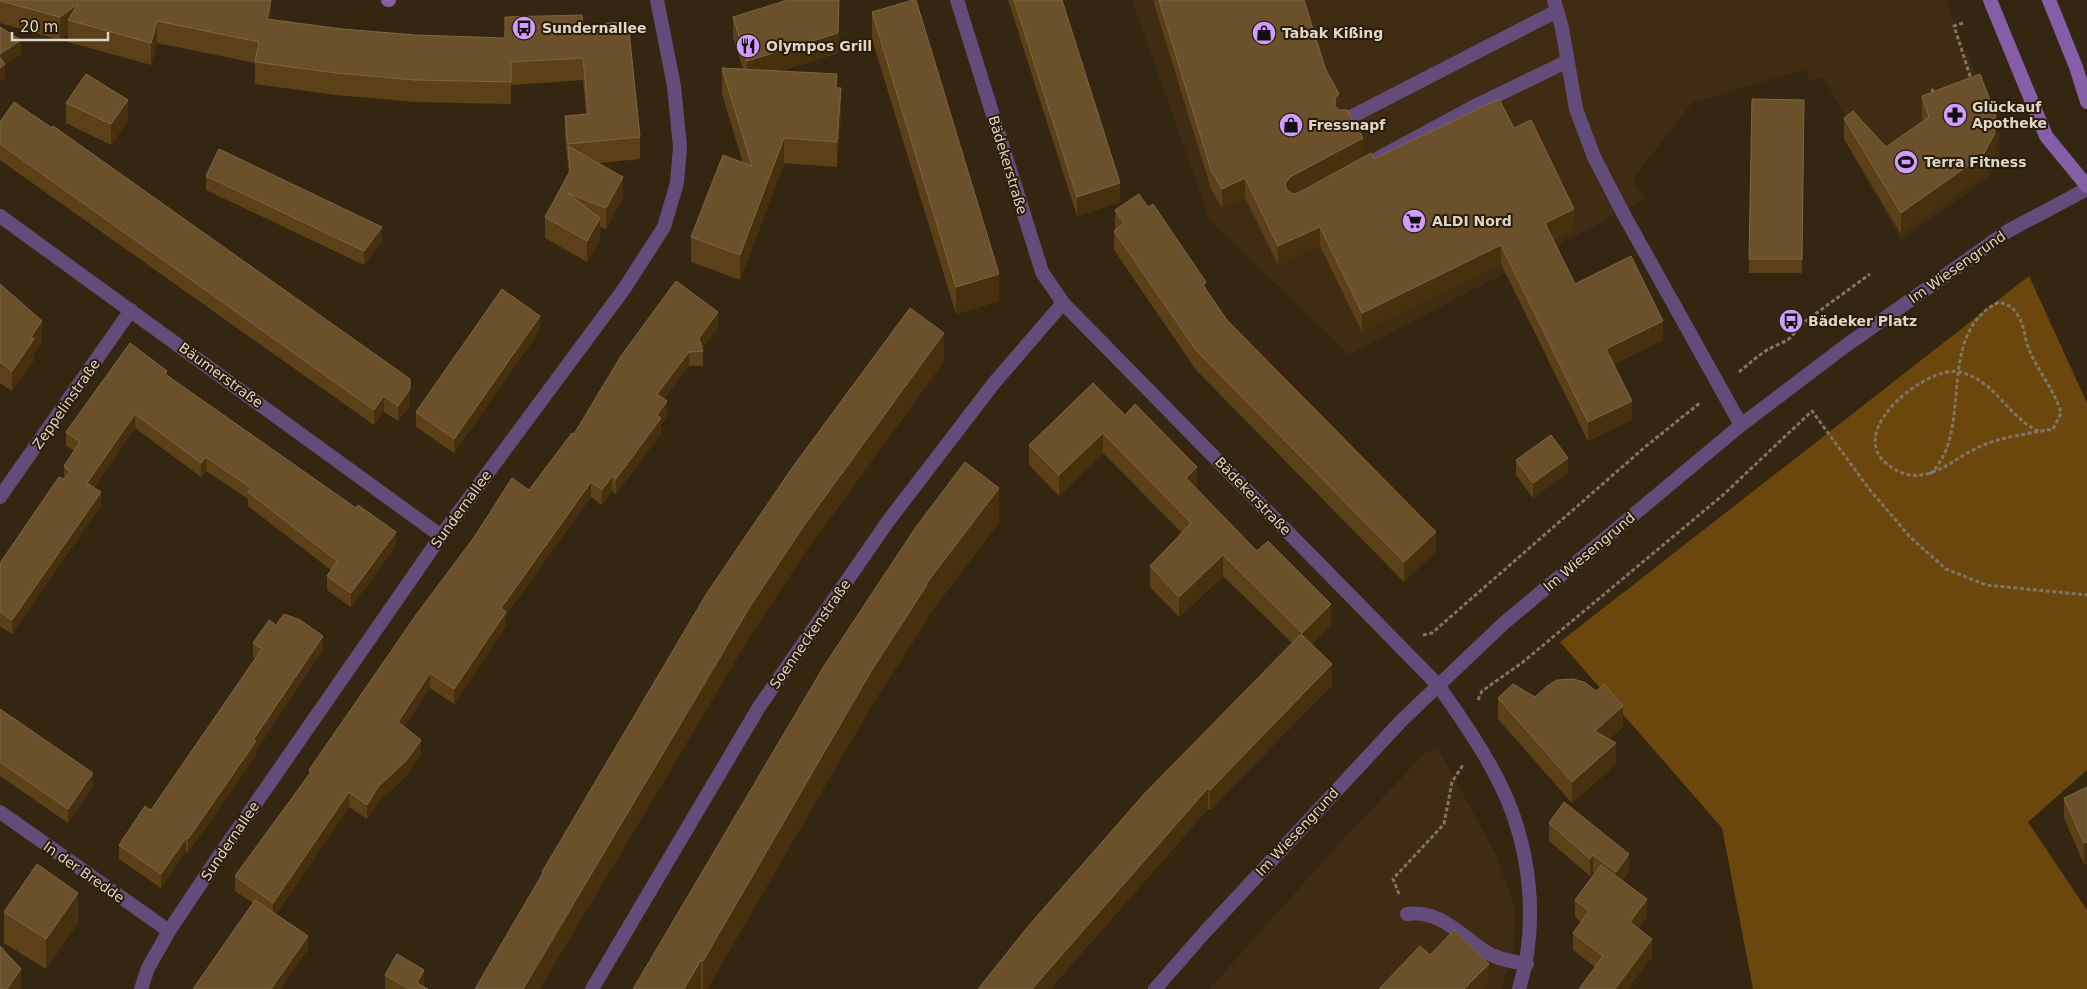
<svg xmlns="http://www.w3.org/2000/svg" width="2087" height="989" viewBox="0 0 2087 989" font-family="'DejaVu Sans',sans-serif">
	<rect width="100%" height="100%" fill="#352612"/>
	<path fill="#3f2c12" d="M1132,0H1946L2000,135L1999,158L1987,179L1901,240L1850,151L1861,144L1823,77L1810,81L1805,69L1692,103L1635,176L1636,186L1645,199L1349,355L1210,220Z
		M1438,748L1495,853L1515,907L1513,954L1501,989H1209L1347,835L1426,752Z"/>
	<path fill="#6b470e" d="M2029,276L2087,403V770L2028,822L2087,910V989H1753L1722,828L1560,642Z"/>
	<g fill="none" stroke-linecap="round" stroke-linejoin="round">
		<path stroke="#817565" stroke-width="3" stroke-dasharray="4 2.5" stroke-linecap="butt" d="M1963,23L1954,26L1971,79
			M1932,89L1934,95
			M1739,372C1749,364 1758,355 1769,349C1778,343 1793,342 1796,328L1870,274
			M1930,474C1976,431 1933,334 1999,302C2008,305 2012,306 2017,314C2024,324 2024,334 2027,344C2035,368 2054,388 2061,413L2053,429C2032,433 2007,436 1986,444C1951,457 1925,494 1887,464C1844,430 1929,364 1960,372C1997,381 2008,419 2041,432
			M1423,635L1432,633L1645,447L1701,402
			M1478,700L1482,691L1523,662L1723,495L1812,411L1870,490L1910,537L1946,569L1986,585L2087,595
			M1399,894L1393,879L1444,824L1452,782L1463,765"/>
		<path stroke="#644c7a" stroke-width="14" d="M1554,0L1562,28L1576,109L1594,157L1624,215L1741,425
			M1343,121L1557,11
			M1364,166L1477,105L1568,61
			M1407,914C1440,909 1461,936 1486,952C1497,959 1514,962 1527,964"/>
		<path stroke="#644c7a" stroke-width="14" d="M957,0L1042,272L1063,303L1438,685C1461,718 1485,752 1502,788C1531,849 1539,925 1519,989
			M0,216L441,536
			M0,497L131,310
			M0,812L169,931
			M141,989L148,968L169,931L217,859L441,536L624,289L664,227L677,183L680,147L674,86L657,0
			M592,989L759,707L889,520L994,383L1063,303
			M1155,989L1205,932L1402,720L1504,623L1741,425L1844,347L2008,231L2087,189"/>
		<path stroke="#855ea8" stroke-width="14" d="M388,0H389
			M1990,0L2046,136L2087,186
			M2049,0L2076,67L2087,102"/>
	</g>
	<path fill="#5c4118" d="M0,0L271,20L342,29L416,35L505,38L583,26L640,137V159L599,163L623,197L606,229L600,227V239L587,262L545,238V217L569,174L565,138V116L586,114L583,80L511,85V104L415,102L336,95L255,84V63L157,43L151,65L68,42V34L60,40L0,23Z
		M839,0L838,53L780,71L837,88L841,113L837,167L784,163L740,280L691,262V237L743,163L722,94V68L743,69L733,37V17Z
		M1008,0H1062L1120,202L1077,216Z
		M1153,0H1304L1339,110L1363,157L1295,193L1374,159L1514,128L1574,228L1553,239L1575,284L1663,340L1614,364L1632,420L1588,441L1501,264L1362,332L1320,246L1278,265L1245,197L1222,208L1211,189Z
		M872,12L999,301L956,314L872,39Z
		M1922,96L1996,136L1994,156L1983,175L1901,234L1844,139V118L1886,147L1923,121L1922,117Z
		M1752,99L1804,100L1802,273H1749Z
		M66,103L128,121L111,145L66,123Z
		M0,122L52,128L410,405L398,421L384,412L374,425L0,160Z
		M206,176L382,242L364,265L206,190Z
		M1115,210L1206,290L1227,320L1436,551L1404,582L1196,370L1114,250V231L1115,229Z
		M0,284L42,342L34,354V360L12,391L0,383Z
		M718,327L702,349L703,351V366H689L664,399L667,416L661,424V433L616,494L612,491L602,505L591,497L506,615V626L454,704L430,688L404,727L421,754L406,776L378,802L367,819L349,807L276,914L308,949L280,989H193L253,903L235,891V876L309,774V770L529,490L574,434Z
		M540,330L454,453L416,427V412Z
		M167,375L396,546L351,607L327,590V576L331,570L248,506V499L206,471L201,477L135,428L94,487L101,505L12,634L0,626V563L64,479V466L74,451L66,446V432Z
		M1093,383L1197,487L1196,488L1257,551L1331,625L1312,644L1332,685L1210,810L1208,809L1050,989L1292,643L1223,576L1179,617L1150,587V566L1182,533L1103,453L1059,496L1029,465V445Z
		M1516,460L1568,472L1533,498L1516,475Z
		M999,523L927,617V620L873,703L707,989H633Z
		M276,625L323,649L256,751V755L188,853L186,851L161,888L119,859V845L151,810L255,658L253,657V643Z
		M1535,697L1623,727L1609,739L1616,764L1572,803L1498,719V698Z
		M0,709L93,787L68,823L0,776Z
		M2087,787V863L2084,864L2064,818V798Z
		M1549,823L1629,872L1622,881L1647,916L1638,929L1652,957L1595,967L1573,950V933L1581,922L1575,917V900L1595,874L1593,872L1590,876L1549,841Z
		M4,912L78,923L46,969L4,943Z
		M385,975L424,987L428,989H385Z"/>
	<path fill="#46300e" d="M271,0V22L267,19Z
		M839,0L838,53L747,82V61Z
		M78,4L68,20V34L60,40V17Z
		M157,21V43L151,65V43Z
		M21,40V54L5,65V78L0,82V54Z
		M841,88V113L837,167V142Z
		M1339,94V113L1335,125V98Z
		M128,100V121L111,145V124Z
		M1996,116V136L1994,156L1983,175L1901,234V213Z
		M784,138V163L740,280V255Z
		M1363,138V157L1290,196L1285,203V184L1290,177Z
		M623,177V197L606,229V208Z
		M1245,178V197L1222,208V189Z
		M1120,183V202L1077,216V197Z
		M1574,209V228L1545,242V223Z
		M600,218V239L587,262V241Z
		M382,227V242L364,265V251Z
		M1320,227V246L1278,265V246Z
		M1501,245V264L1362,332V313Z
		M999,274V301L956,314V287Z
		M1206,282V302L1203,285Z
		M718,312V327L700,351L699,338Z
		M540,316V330L454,453V439Z
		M42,321V342L34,354V360L12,391V371L31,337Z
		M1663,321V340L1606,368V349Z
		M944,333V362L805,553L751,635L540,989H523L751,605L805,524Z
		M689,352V366L657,409V394Z
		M410,389V405L398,421V406Z
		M384,396V412L374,425V410Z
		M667,401V416L661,424V433L616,494V479L657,415Z
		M1632,401V420L1588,441V422Z
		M135,414V428L87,496V483Z
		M1103,433V453L1059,496V475Z
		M206,457V471L201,477V463Z
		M1568,458V472L1533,498V483Z
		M1197,467V487L1186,498V478Z
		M612,476V491L602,505V490Z
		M591,482V497L506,615V626L454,704V689L501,608Z
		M999,488V523L927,617V620L873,703L707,989H703V961L873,668L926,584Z
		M101,492V505L12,634V620Z
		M396,532V546L351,607V593Z
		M1436,532V551L1404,582V562Z
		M1223,555V576L1179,617V597Z
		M1331,604V625L1302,654V633Z
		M323,636V649L256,751V755L188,853V839Z
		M1332,664V685L1210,810V790Z
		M430,673V688L398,737V722Z
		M1623,706V727L1595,752V731Z
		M421,740V754L406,776L378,802L367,819V805L378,787Z
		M1616,743V764L1572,803V782Z
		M93,773V787L68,823V809Z
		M1208,788V809L1050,989H1032Z
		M349,792V807L273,918V903Z
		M186,838V851L161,888V874Z
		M2087,842V863L2084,864V843Z
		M1629,854V872L1616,889V872Z
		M1593,855V872L1590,876V859Z
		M78,893V923L46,969V939Z
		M1647,899V916L1630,940V922Z
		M308,936V949L280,989H271Z
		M1652,939V957L1628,989H1615Z
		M701,960V989H684Z
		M1489,964V985L1484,989H1464Z
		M21,969V989H7Z
		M424,970V989L417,983Z"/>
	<path fill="#6a512b" stroke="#7c6644" d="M0,0H271L267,19L342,29L416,35L505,38V17L582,15L583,26L628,21L640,137L568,144L565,116L588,114L583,58L511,62V82L415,80L336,73L255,62L259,42L157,21L151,43L68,20L78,4L60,17L0,1Z
		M788,0H839L838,33L747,61L733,17Z
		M913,0H916L999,274L956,287L872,12Z
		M1014,0H1062L1120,183L1077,197Z
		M1159,0H1304L1325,68L1339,94L1335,98V106L1339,110H1347L1363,138L1290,177L1285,184L1287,190L1293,194L1298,193L1371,153L1374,159L1499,99L1514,128L1531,120L1574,209L1545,223L1575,284L1631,256L1663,321L1606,349L1632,401L1588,422L1501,245L1362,313L1320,227L1278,246L1245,178L1222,189L1211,170Z
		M0,27L21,40L0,54Z
		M0,57L5,64L0,68Z
		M722,68L837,74L836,88H841L837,142L784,138L740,255L691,237L723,155L752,166Z
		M86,74L128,100L111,124L66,103Z
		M1980,74L1996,116L1994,135L1983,155L1901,213L1844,118L1853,111L1886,147L1929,117L1922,96Z
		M1752,99L1804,100L1802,259H1749Z
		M14,102L52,128L53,126L410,379V389L398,406L384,396L374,410L0,144V122Z
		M568,146L623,177L606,208L567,193L600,218L587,241L545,217L570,171Z
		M219,149L382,227L364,251L206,176Z
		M1139,194L1148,207L1153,204L1206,282L1203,285L1227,320L1436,532L1404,562L1196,350L1114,231L1124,223L1115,210Z
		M676,281L718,312L699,338L703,351L689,352L657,394L667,401L657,415L661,418L616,479L612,476L602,490L591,482L501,608L506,612L454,689L430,673L398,722L421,740L406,761L378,787L367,805L349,792L273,903L235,876L311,772L309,770L416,615L475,536L512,478L529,490L572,433L574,434L621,356Z
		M0,284L42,321L31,337L34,339L12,371L0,362Z
		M502,289L540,316L454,439L416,412Z
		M910,308L944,333L805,524L751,605L523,989H475L543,873L542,872L707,593L792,468Z
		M130,343L167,371L165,374L356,508L358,505L396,532L351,593L327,576L337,561L248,492L251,488L206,457L201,463L135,414L87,483L101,492L12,620L0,612V563L59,477L64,479L70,472L64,466L80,442L66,432Z
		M1093,383L1125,415L1135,404L1197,467L1186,478L1257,551L1268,541L1331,604L1302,633L1223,555L1179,597L1150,566L1191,523L1103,433L1059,475L1029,445Z
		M1551,435L1568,458L1533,483L1516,460Z
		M965,462L999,488L926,584L927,585L873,668L703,961L701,960L684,989H633L824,666L916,527Z
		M284,614L300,620L323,636L253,740L256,741L188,839L186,838L161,874L119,845L145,806L151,810L262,649L253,643L269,620L276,625Z
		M1301,634L1332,664L1210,790L1208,788L1032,989H978L1030,924L1146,792Z
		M1573,679L1584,682L1596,691L1604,684L1623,706L1595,731L1616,743L1572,782L1498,698L1513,684L1535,697L1547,686L1557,680Z
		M0,709L93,773L68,809L0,762Z
		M2087,787V842L2084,843L2064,798Z
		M1564,802L1629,854L1616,872L1593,855L1590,859L1549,823Z
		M37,864L78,893L46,939L4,912Z
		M1601,865L1647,899L1630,922L1652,939L1615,989H1579L1603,956L1573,933L1589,911L1575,900Z
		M255,900L308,936L271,989H193Z
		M1454,930L1489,964L1464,989H1379L1420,946L1430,955Z
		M0,946L21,969L7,989H0Z
		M397,954L424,970L417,983L428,989H409L385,975Z"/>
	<defs>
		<g id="bus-disc" transform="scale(1.25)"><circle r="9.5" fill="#d09dff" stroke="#2a1c08"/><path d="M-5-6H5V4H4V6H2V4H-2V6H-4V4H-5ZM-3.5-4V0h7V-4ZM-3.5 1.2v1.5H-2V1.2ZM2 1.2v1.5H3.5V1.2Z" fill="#111"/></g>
		<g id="shop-disc" transform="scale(1.25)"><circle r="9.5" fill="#d09dff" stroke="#2a1c08"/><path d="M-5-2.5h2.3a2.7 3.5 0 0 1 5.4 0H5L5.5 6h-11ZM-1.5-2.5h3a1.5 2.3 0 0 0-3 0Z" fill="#111"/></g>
		<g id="restaurant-disc" transform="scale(1.25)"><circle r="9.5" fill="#d09dff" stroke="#2a1c08"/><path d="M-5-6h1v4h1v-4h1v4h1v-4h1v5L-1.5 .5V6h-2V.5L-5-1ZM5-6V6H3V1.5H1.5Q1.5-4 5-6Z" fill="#111"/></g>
		<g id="pharmacy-disc" transform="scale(1.25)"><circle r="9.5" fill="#d09dff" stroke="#2a1c08"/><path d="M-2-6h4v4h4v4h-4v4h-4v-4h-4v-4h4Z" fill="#111"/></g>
		<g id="stadium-disc" transform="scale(1.25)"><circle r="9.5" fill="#d09dff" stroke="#2a1c08"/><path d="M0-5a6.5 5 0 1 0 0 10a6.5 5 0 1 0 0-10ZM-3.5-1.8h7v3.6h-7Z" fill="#111"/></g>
		<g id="supermarket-disc" transform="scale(1.25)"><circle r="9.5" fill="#d09dff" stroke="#2a1c08"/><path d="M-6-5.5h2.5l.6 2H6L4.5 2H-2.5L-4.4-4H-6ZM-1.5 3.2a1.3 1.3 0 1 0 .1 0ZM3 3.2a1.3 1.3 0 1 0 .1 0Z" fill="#111"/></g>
	</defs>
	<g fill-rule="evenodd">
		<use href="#bus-disc" x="524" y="28"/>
		<use href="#shop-disc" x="1264" y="33"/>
		<use href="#restaurant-disc" x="748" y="46"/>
		<use href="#pharmacy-disc" x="1955" y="115"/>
		<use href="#shop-disc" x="1291" y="125"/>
		<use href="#stadium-disc" x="1906" y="162"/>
		<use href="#supermarket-disc" x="1414" y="221"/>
		<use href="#bus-disc" x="1791" y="321"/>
	</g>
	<g text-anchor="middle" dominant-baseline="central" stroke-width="4" stroke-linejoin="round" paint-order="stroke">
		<g font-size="14" font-weight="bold" fill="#dfd6ca" stroke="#2a1c08" text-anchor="start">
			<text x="542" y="28">Sundernallee</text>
			<text x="1282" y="33">Tabak Kißing</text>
			<text x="766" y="46">Olympos Grill</text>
			<text x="1972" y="107">Glückauf<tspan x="1972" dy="16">Apotheke</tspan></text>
			<text x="1308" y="125">Fressnapf</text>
			<text x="1924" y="162">Terra Fitness</text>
			<text x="1432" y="221">ALDI Nord</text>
			<text x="1808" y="321">Bädeker Platz</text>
		</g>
		<g font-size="14" fill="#dfd6ca" stroke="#2a1c08">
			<text transform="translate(1008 165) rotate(73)">Bädekerstraße</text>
			<text transform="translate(1957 267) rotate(-35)">Im Wiesengrund</text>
			<text transform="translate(221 375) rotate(36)">Bäumerstraße</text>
			<text transform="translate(66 404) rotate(-55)">Zeppelinstraße</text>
			<text transform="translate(1253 496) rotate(46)">Bädekerstraße</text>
			<text transform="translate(461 509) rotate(-54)">Sundernallee</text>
			<text transform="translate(1589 552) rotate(-40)">Im Wiesengrund</text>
			<text transform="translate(810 634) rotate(-55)">Soenneckenstraße</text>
			<text transform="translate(1297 832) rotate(-47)">Im Wiesengrund</text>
			<text transform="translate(230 841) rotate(-56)">Sundernallee</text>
			<text transform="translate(84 872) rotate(35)">In der Bredde</text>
		</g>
	</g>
	<path d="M12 32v8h96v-8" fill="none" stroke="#dfd6ca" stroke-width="2.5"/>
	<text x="20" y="32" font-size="15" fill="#dfd6ca" stroke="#2a1c08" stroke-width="4" paint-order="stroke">20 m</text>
</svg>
